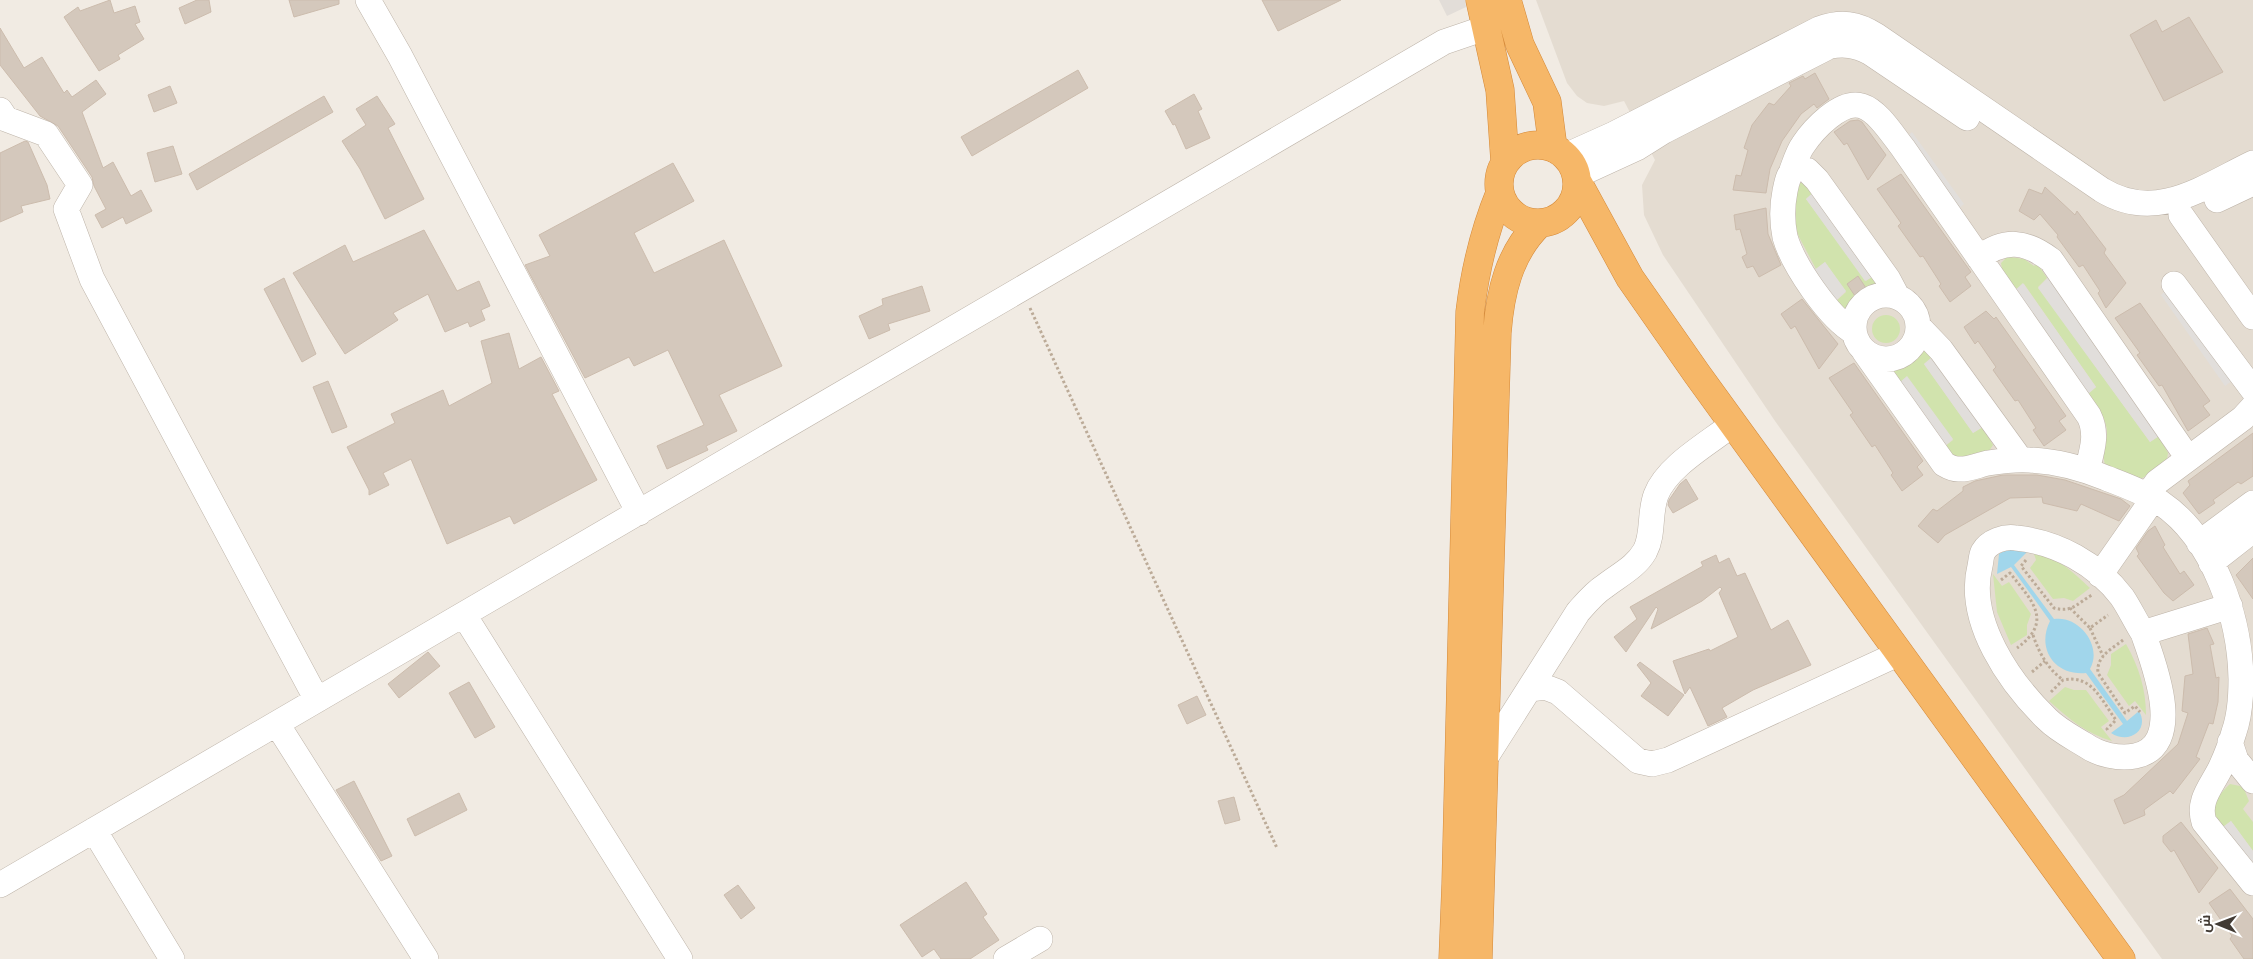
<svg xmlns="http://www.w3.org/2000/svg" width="2253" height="959" viewBox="0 0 2253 959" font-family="'Source Sans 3',Cairo,sans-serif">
	<rect width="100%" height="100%" fill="#f1ebe3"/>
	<path fill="#e4dcd1" d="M1536,0H2253V959H2162L1775,421L1663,255L1644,215L1642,185L1655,160L1624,101L1604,106L1587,103L1577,96L1567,83Z"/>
	<path fill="#e2ddd8" d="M1439,0H1465L1466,7L1447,16Z"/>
	<path fill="#d1e3ad" d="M1800,183H1803L1813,193L1806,199L1866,281L1875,275L1882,287C1865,289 1855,299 1847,314L1836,301L1846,292L1825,262L1816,269L1799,237L1795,226L1796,197Z
		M2010,257L2024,259L2034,266L2037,263L2047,278L2038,287L2150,442L2159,436L2168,453L2167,459L2144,477L2140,479L2105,464C2101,454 2107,443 2107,433C2107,418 2096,405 2088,394L2096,387L2024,284L2017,289L2003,275L2001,263L2006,258Z
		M1872 329a14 14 0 1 1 28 0a14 14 0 1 1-28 0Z
		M1923,345L1932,357L1924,364L1973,433L1983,427L1993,445L1987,454L1958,460L1944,447L1953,440L1907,377L1899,383L1889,370C1907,370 1916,361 1923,345Z
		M2034,554C2056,555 2074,573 2090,588L2073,601L2064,598L2053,599L2030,568L2036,560Z
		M1993,574L2002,586L2009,582L2031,614L2027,625V635L2011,645L1997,612Z
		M2126,644C2139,667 2146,689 2146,715L2135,701L2129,706L2107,675L2111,665V654Z
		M2065,687L2074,690H2086L2109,721L2101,727L2112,741C2087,734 2069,719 2049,701Z
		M2230,784L2240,786L2244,789L2249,801L2243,809L2253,822V851L2231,821L2220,829C2206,814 2217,795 2230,784Z"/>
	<path fill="#e1dedb" d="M1912,132L1964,204L1942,223L1891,152Z
		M1821,185L1882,271L1865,281L1806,199Z
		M1825,262L1846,291L1828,308L1805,277Z
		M2061,264L2177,424L2150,442L2038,288Z
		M2182,274L2251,367L2225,386L2161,295Z
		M2023,283L2096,387L2073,407L2000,304Z
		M1941,350L1992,421L1973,433L1924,364Z
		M1907,376L1953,439L1935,454L1899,383Z
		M2231,821L2253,851V883L2214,834Z"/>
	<path fill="#a1d6eb" d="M2009,548L2027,552L2014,565L2054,619C2079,615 2103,646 2090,669L2127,721L2139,711C2150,730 2129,745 2111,733L2123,724L2086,673C2055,676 2036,649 2050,621L2011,567L1997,574L1999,554Z"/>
	<path fill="#d4c8bc" stroke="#ccbcad" d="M110,0L114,13L135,6L140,22L135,24L144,39L118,55L120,59L99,71L64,17L78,7L80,11Z
		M197,0H209L211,12L185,24L179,8Z
		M289,0H339V4L294,17Z
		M1262,0H1341L1278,31Z
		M2189,17L2223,72L2164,101L2130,35L2156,20L2162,32Z
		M0,28L24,68L42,57L64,93L67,90L72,97L96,80L106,94L82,112L103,168L113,162L131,196L141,190L152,211L126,224L123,217L102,228L95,215L106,209L94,186L92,177L58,126L40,116L0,65Z
		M1078,70L1088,88L972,156L961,137Z
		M1815,73L1829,99L1817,108L1814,104L1801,114L1782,141L1770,169L1766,193L1733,190L1736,175L1741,176L1748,150L1744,148L1752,125L1769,103L1774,105L1791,86L1789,83L1803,76L1805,79Z
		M170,86L177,103L154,112L148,95Z
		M1194,94L1202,109L1198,111L1210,138L1186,149L1175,124L1173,125L1165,111Z
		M324,96L333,112L197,190L189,174Z
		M377,96L395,124L388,128L424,199L385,219L360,169L342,141L366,125L356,109Z
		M1858,120L1862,122L1886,155L1868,180L1847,143L1844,145L1834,132L1850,121Z
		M25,141L28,142L47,185L50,199L21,206L23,212L0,222V153Z
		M173,146L182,174L155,182L147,153Z
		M673,163L694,201L634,233L654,273L724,240L782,366L719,395L737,431L706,446L708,450L667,469L657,446L704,425L668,350L634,366L629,357L585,378L525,265L550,256L539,235Z
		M1901,174L1971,272L1965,277L1971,286L1950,302L1939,286L1941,284L1923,256L1920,257L1898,226L1901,223L1877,189Z
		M2045,187L2075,215L2077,211L2106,249L2104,253L2126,283L2106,308L2098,293L2100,291L2083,265L2079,267L2057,237L2058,235L2040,214L2034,220L2019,211L2029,189L2042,194Z
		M1766,208L1768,234L1781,265L1759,277L1753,266L1747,268L1742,257L1747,254L1740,229L1736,230L1734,215Z
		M424,230L457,291L479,281L490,306L481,310L485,320L470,327L468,322L445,332L428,294L393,313L398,320L345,354L293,273L345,245L353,262Z
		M1858,276L1866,288L1855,296L1847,284Z
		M284,278L316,354L302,362L264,289Z
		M922,286L930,311L888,324L890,330L869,339L859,316L883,305L882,299Z
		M1802,299L1838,344L1819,369L1795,326L1791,329L1781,314Z
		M2140,303L2210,401L2203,406L2210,415L2188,431L2162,385L2159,386L2137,355L2140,353L2115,318Z
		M1986,311L1994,319L1996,317L2066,416L2059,421L2066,430L2044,446L2033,430L2036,428L2018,400L2015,401L1993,370L1996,367L1978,341L1975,344L1964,327Z
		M509,333L519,369L541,357L559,391L552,394L597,480L514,524L510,516L447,544L411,459L383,473L389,485L369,495V490L347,447L395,423L391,414L443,390L449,406L492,383L481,341Z
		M1854,363L1923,461L1917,467L1923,475L1902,491L1891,475L1893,473L1875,445L1872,447L1850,415L1853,413L1829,378Z
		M328,381L347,427L332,433L313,387Z
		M2253,433V476L2241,484L2238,482L2213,500L2215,503L2199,514L2183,493L2190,485L2188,481Z
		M2003,475H2037L2065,480L2121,499L2130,506L2119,521L2081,504L2077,511L2043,503L2042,497L2010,498L1945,535L1938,543L1918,526L1933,509L1937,511L1963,491V487L1975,481Z
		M1686,479L1698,499L1673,513L1668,505L1669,500L1680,484Z
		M2155,526L2165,545L2163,547L2180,574L2184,571L2194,585L2173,601L2164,593L2137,556L2139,554L2136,548L2148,531Z
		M1716,555L1719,563L1729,558L1737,576L1745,573L1771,630L1788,620L1811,665L1753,690L1722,708L1727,717L1708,726L1690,687L1685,694L1673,661L1709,649L1710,651L1738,637L1719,593L1722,589L1720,587L1702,601L1651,629L1658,609L1656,607L1626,652L1614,637L1637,619L1630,607L1703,566L1701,562Z
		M2253,558V599L2236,575Z
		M2207,628L2214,644L2210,645L2216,678L2219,677L2218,702L2213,724L2209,723L2196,757L2200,759L2173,794L2170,791L2144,810L2145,815L2124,824L2114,800L2124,795L2178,744L2188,713L2182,711L2185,676L2193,674L2188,634Z
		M428,652L440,666L399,698L388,684Z
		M1640,662L1684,695L1668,716L1641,696L1651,683L1637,665Z
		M469,682L495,727L475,738L449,693Z
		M1197,696L1206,715L1187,724L1178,705Z
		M354,781L392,856L381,861L336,790Z
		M459,793L467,810L415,836L407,819Z
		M1234,797L1240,820L1225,824L1218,801Z
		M2181,822L2218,868L2199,893L2174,850L2171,852L2163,842V836Z
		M966,882L987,914L983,917L999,940L970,959H941L934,949L922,957L900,925Z
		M738,885L755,908L741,919L724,895Z
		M2230,889L2253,919V959H2244L2230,939L2232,936L2209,903Z"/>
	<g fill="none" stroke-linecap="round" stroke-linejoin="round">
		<g stroke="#beb4a9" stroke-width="26">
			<path id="minor" d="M368,0L400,56L639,513
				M0,110L6,119L46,134L80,185L66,209L92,279L317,700
				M1565,156L1614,134L1819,29C1841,21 1857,23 1877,36L2102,190C2156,223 2203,187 2253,163
				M1792,170C1795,162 1798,152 1803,145C1813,130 1841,99 1862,106C1878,111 1892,134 1903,148L2089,416C2098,434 2092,451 2087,470
				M1576,176L1637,148L1664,131L1830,46C1845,44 1855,45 1869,52L1967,118
				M2217,200L2253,183
				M2181,215L2253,317
				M1979,258C2005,238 2026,241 2051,260L2188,458
				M2174,284L2253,390
				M1854 327a32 32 0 1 1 64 0a32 32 0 1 1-64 0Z
				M1918,326L1941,350L2020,459
				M1854,332C1829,318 1793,265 1785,237C1782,222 1782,206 1785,191C1787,182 1788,173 1796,168L1807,170L1817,180L1888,279L1897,296
				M1864,351L1944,464C1949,467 1953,469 1958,469C1968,470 1978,465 1988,463C2001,461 2015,459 2029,460C2055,461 2082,468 2106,478C2124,485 2144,492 2161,503C2214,539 2240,618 2241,679C2241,697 2240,715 2234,732C2231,743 2226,756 2221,767C2212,786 2197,800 2204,822L2253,883
				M2147,496L2157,482L2243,418L2253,407
				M2199,543L2253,503
				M2211,563L2253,530
				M2100,575L2153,499
				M464,615L680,959
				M2143,633C2154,664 2186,746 2135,756C2119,759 2099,755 2085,745C2072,737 2058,730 2047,719C2010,683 1966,621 1980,566C1981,562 1981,556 1983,552C1989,541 2005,536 2016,538C2057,542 2097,564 2122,597C2130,609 2136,622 2143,633L2230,606
				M1530,689L1545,687L1558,692L1638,761L1652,764L1668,760L1900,653
				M277,724L426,959
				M2230,742L2236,760L2253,781
				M1484,760L1578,612C1586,603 1594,593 1605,586C1619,575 1636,567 1645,551C1654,534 1649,513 1656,495C1667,466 1709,443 1733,424
				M94,830L172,959
				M0,885L1444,42L1488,27
				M1006,959L1040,939"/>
		</g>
		<g stroke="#d48939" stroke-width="29">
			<path id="highway" d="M1480,0L1500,90L1505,162
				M1507,0L1520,45L1547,102L1553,148
				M1499 184a39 39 0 1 1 78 0a39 39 0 1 1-78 0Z
				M1577,181L1630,278L1697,374L2121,959
				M1453,959L1456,884L1470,312C1475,270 1484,232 1500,193
				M1478,959L1497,333C1500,293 1509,253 1539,224"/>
		</g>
		<path stroke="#bcab98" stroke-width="3" stroke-dasharray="2.5 2.5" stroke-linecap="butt" d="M1030,308L1277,848
			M2026,560L2021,566L2054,608C2073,613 2077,603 2092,595
			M2001,580L2010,573C2032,601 2054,621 2017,648
			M2070,608L2090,628L2108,615
			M2090,628L2103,656
			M2033,635C2039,653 2048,669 2063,680
			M2123,640C2112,649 2096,656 2098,673L2125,713L2135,706L2140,712
			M2032,672L2045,661
			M2051,692L2063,680C2092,674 2101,700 2116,720L2107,729L2109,732"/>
		<use href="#minor" stroke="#fff" stroke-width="25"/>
		<use href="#highway" stroke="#f6b768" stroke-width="28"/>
	</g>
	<g transform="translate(2218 924) rotate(271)" stroke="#ffffff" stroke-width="4" paint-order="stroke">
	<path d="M0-4L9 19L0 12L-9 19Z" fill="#423b34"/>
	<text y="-8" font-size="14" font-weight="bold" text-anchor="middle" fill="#423b34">ش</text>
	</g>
</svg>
